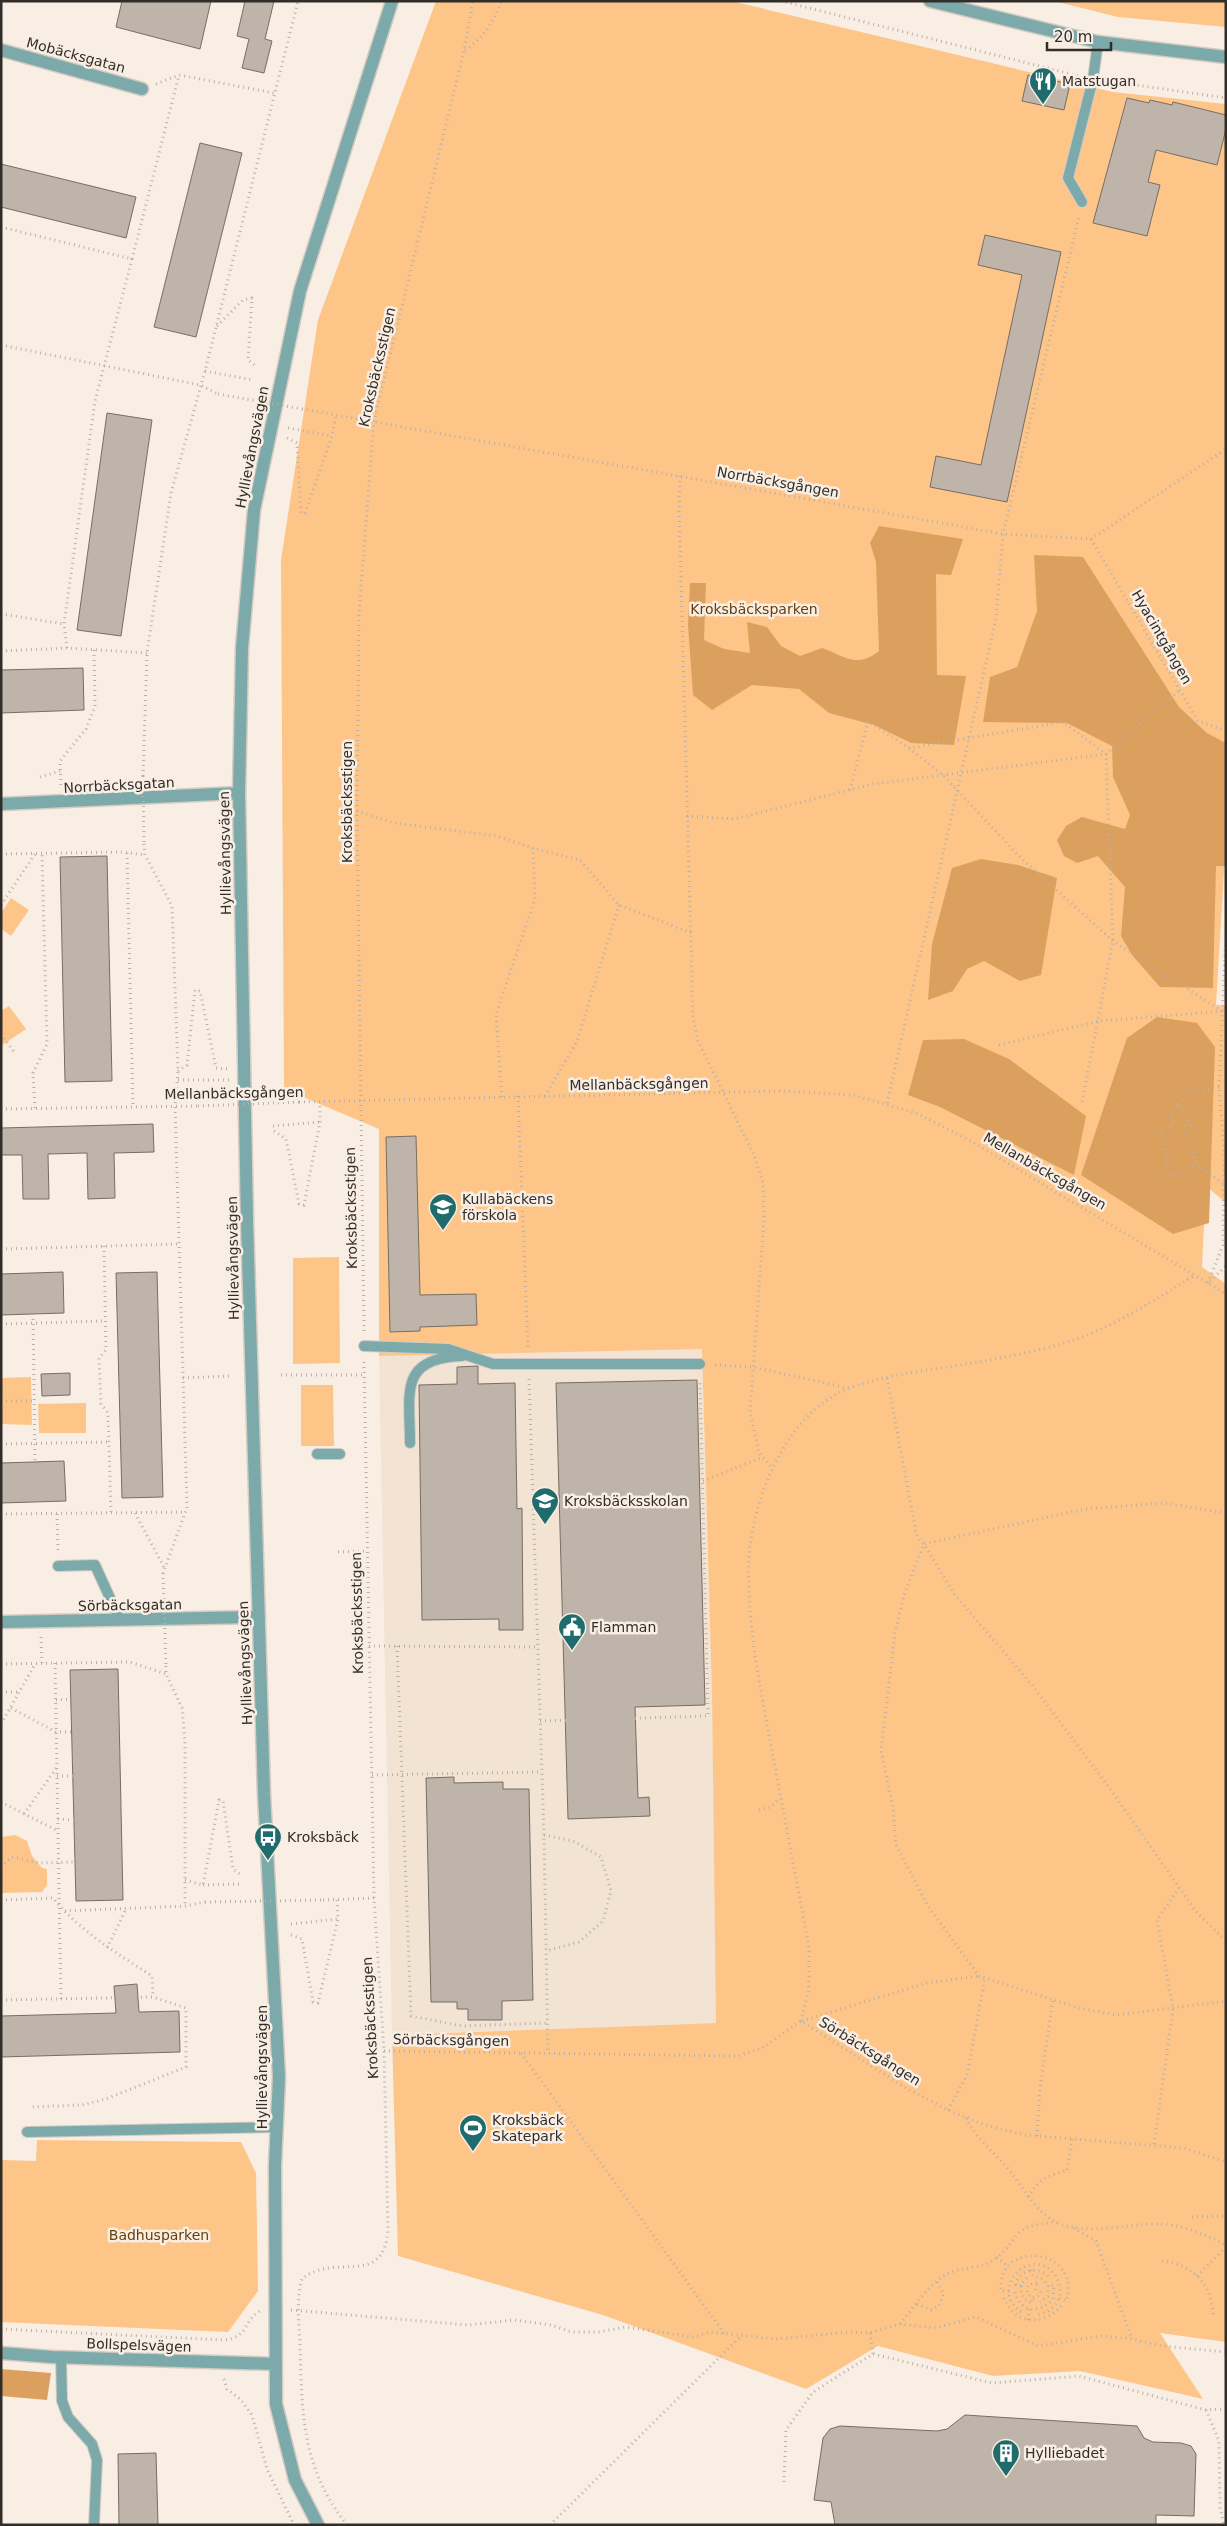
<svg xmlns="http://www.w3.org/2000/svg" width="1227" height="2526" viewBox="0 0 1227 2526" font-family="'DejaVu Sans',sans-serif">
	<rect width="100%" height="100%" fill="#f9eee4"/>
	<path fill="#f3e3d3" d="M702,1348L712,1694L717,2023L392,2035L379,1356Z"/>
	<path fill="#fec589" d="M436,1H731L1113,92L1226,104V838L1216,1005L1226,1006V1203L1206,1186L1202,1267L1226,1284V2342L1160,2333L1203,2399L1080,2371L993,2376L878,2346L806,2389L603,2315L398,2256L392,2035L716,2023L712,1694L702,1349L379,1356V1129L284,1089L281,560L318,320Z
		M1054,1H1226V27L1118,17Z
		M11,898L29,910L11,936L1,929V913Z
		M9,1006L26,1029L1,1046V1011Z
		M339,1257L340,1363L293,1364V1258Z
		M31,1377L32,1425L1,1424V1378Z
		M301,1385H333L334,1446H301Z
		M86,1403V1433H39L38,1404Z
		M15,1835L27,1841L32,1856L42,1868L47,1869V1885L42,1892L1,1893V1837Z
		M37,2140L241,2142L256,2173L258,2291L228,2332L1,2322V2160L36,2161Z"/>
	<path fill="#dca05e" d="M879,526L963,539L951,575L936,574L937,675L966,676L954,745L911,743L874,725L829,713L799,689L752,685L712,710L693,695L688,625L690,583H706L704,640L724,649L750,653L747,622L767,627L781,646L800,656L822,648C845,656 856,669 879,651L876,562L870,543Z
		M1034,555L1083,557L1179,707L1207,733L1226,743V866H1216L1213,988L1160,987L1132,955L1121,936L1125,887L1098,856L1077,863L1064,856L1057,840L1066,826L1082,817L1125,829L1130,815L1113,777L1112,746L1067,723L983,722L990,677L1017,667L1037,611Z
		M981,859L1018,865L1057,878L1041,975L1020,981L984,961L967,969L953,991L928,1000L932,944L952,868Z
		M1157,1017L1197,1023L1215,1047L1209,1223L1173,1234L1081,1175L1127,1038Z
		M964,1039L1009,1059L1086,1116L1074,1175L940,1107L908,1095L923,1040Z
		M1,2369L51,2373L47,2400L1,2396Z"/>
	<path fill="#beb4aa" stroke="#766d64" d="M122,1H211L200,49L116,27Z
		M245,1H274L265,39L272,41L264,73L242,68L249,39L237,36Z
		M1028,75L1070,84L1064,110L1022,101Z
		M1127,98L1149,103L1150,100L1172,105L1173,102L1226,115V129L1217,165L1156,150L1148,182L1160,185L1147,236L1093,223Z
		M200,143L242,153L196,337L154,327Z
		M1,164L136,197L126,238L1,207Z
		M985,235L1061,252L1007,502L930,487L936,456L981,465L1022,275L978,265Z
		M107,413L152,420L121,636L77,630Z
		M83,668L84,710L1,713V670Z
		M107,856L112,1081L65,1082L60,857Z
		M153,1124L154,1152L114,1153L115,1198L88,1199L87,1153L48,1154L49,1199H23L22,1155H1V1128Z
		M416,1136L420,1295L476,1294L477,1325L420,1327V1331L390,1332L386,1137Z
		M63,1272L64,1313L1,1315V1274Z
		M157,1272L163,1497L122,1498L116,1273Z
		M478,1366V1384L515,1383L517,1509L522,1508L523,1630H499V1619L422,1620L419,1385L457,1384V1367Z
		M70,1373V1395L42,1396L41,1374Z
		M697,1380L705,1705L635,1707L638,1798L649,1797L650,1816L568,1819L556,1383Z
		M64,1461L66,1501L1,1503V1463Z
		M118,1669L123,1900L76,1901L70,1670Z
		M454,1777V1783L503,1782V1789H529L533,2000L502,2001V2020H468V2009H457V2002H431L426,1778Z
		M137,1984L139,2012L179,2011L180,2052L1,2057V2016L116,2013L114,1986Z
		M965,2415L1137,2426L1144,2438L1153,2442L1181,2443L1191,2446L1196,2454L1194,2516L1156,2515V2525H835L831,2502L814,2500L823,2438L830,2429L840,2426L937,2431L947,2429Z
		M156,2453L158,2525H119L118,2454Z"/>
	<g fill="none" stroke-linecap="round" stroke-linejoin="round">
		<g stroke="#d5cbc2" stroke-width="12">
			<path id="service" d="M1082,202L1068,178L1093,79L1098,42
				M364,1346L448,1349L493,1364H700
				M410,1443C410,1394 398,1358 462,1356
				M317,1454H340
				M58,1566L95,1565L120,1620
				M27,2132L277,2127
				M61,2357L62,2401L68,2417L92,2444L97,2460L94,2525"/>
		</g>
		<g stroke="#d5cbc2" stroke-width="15">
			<path id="minor" d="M1,50L142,89
				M1,804L239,793
				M1,1622L259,1617
				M1,2353L52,2357L276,2364
				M318,2525L295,2480L276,2404L275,2165L279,2077L264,1794L247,1221L239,793L242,648L254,510L300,291L392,1"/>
		</g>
		<g stroke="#d5cbc2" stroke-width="15">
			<path id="tertiary" d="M930,1L1098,42L1226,57"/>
		</g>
		<path stroke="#b9b0a8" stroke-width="3" stroke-dasharray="1 4" stroke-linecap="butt" d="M781,1L1079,76
			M465,50C484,38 493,22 502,1
			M1108,81L1226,98
			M156,84L179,75L274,93
			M1,227L132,259L179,75
			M217,326L243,300L252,298L248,360L256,366
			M1,345L200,385L218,394
			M205,371L253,380
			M302,409L1003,534L1091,539L1226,449
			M288,428L332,436
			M287,438L297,443L301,513H305L332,436L336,415
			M680,476L679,507L693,1016L698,1041L754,1155L763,1183L764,1219L750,1412L759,1453L773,1469
			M1091,539L1198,721L1226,731
			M1,614L64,624
			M67,648L64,624L95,401L132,259
			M1,651L67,648L147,653
			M909,748L944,776L1020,857L1113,941L1222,1011
			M143,776L147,653L171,493L205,371L298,1
			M40,777L60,771
			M61,785L60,761L86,729L95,706L94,650
			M850,790L868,721L909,748L1063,722L1106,754L1113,941L1082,1102
			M357,811L394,823L497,836L539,850L580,860L619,905L691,933
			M687,816L734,819L873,784L1106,754L1180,690
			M144,844L145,855L172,906L178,1071L175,1106L187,1508L163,1573
			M127,853L133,1107
			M1,854L123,852L145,855
			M1,905L35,854
			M1,1034L14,1052
			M999,1045L1099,1021L1226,1011
			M178,1071L187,1065L195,990L200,991L216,1068L229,1069
			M178,1080H229
			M1219,1087L1191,1092L1178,1105L1190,1125L1185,1136L1193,1150L1196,1164L1225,1185
			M518,1096L528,1350
			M545,1096L577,1041L619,905
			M502,1097L496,1014L535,899L533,848
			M299,1102L779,1091L853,1095L916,1113L969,1140L1226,1294
			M887,1103L996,618L1003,534L1079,217
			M1178,1105L1170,1113L1173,1122L1170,1126H1164C1158,1140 1162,1147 1169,1160L1166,1169L1171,1177L1196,1164
			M35,1108L33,1073L47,1044L42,854
			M1,1109L198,1106
			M273,1126L320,1122
			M274,1131L286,1139L299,1204L304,1205L320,1122V1103
			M104,1246L106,1350L99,1358L101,1404L108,1413L111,1513
			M1,1249L179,1244
			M1210,1281L1226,1266
			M1208,1283L1223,1245L1224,1150L1219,1087L1226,932
			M33,1314L35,1462
			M1,1324L105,1321
			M364,1331L357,811L359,613L374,421L464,51L473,1
			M715,1365L752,1367L849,1388
			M281,1375H364
			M183,1378L229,1376
			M887,1378L917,1537L924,1544L955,1595L1032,1685L1111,1790L1197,1913L1226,1941
			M529,1379L544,1835L548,2053
			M1,1401H34
			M1,1444L109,1442
			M703,1481L763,1457
			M135,1513L165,1569
			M1226,1513L1163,1503L1085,1509L924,1544L904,1595L895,1633L881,1751L893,1807L896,1845L928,1906L979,1976L1079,2008L1117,2015L1226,2001
			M1,1514L185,1512
			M57,1514L58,1550
			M338,1552L367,1551
			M41,1637L42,1663
			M369,1646L537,1647
			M397,1646L411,2016L462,2026L547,2023
			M55,1663L61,1999
			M1,1664L130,1662L166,1674
			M166,1666V1674L182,1708L185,1741V1906
			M1,1692H20
			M56,1700L71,1699
			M11,1708L56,1732H72
			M540,1721L708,1716L700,1380
			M1,1724L35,1664
			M372,1775L542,1772
			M57,1776H73
			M1,1802L58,1831
			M759,1810L771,1807L780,1798
			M24,1814L57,1767
			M58,1819L74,1820
			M544,1835L573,1841L601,1857L611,1891L603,1921L579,1942L546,1951
			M1,1867L12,1857L40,1863L75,1862
			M185,1880L203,1885L219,1800L223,1801L233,1869L241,1875
			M203,1885L241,1884
			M1,1900L53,1898C80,1931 116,1953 152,1976L153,1997
			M323,1900L374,1898
			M65,1911L185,1906L205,1902
			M291,1924L338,1919
			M291,1935L302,1939L313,2002L318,2003L338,1919L337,1899
			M107,1948L126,1909
			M1,2000L153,1997L186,2008V2067L106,2099L82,2105L29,2107
			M801,2021L809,1989V1947C796,1880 784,1813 771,1746C760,1685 746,1621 749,1558C753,1495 788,1410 852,1387C899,1371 951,1368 1000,1358C1026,1353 1055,1347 1080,1338C1121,1322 1158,1298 1195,1275
			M802,2021L926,1983L979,1976
			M384,2051L738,2056L762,2048L801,2021L906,2088L948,2110L985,2125L1025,2135L1184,2148L1226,2162
			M521,2053L724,2333
			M948,2110L967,2075L985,1978
			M966,2118C976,2139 994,2152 1009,2170C1024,2188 1036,2213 1058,2223C1087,2236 1130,2223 1161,2224C1184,2225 1206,2235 1226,2245
			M1037,2136L1040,2088L1053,1999
			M1154,2144L1173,2009L1157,1920L1179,1888
			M1028,2197C1038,2180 1048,2175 1067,2171L1072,2139
			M1192,2217L1226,2216
			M1074,2228L1096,2241L1132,2339
			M997,2257L1008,2267
			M1162,2261C1192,2264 1213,2285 1213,2316
			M1031,2270L1033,2276L1043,2279L1048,2286V2296L1040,2302
			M1197,2276L1226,2247
			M1027,2278L1022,2283L1021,2292L1024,2299L1032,2303L1033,2298
			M1021,2286L1016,2285C1019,2268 1040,2266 1050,2278
			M1035,2290L1038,2282L1028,2285L1027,2293L1033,2298L1040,2295L1042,2288
			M1009,2291H1001C996,2238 1083,2248 1066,2301L1059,2298
			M1015,2292C1020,2313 1040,2314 1053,2299L1054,2285L1048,2286
			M1004,2298C1014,2324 1044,2327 1061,2306
			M917,2304L931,2310L939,2306L944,2294L937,2282
			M291,2310L468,2325L514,2320L551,2325L572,2332H598L626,2327L693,2337L710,2332L776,2339L849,2332L870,2333L900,2324L936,2328L976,2317L1038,2346L1101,2336L1132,2339L1162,2346L1226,2352
			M1021,2312C987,2288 1032,2244 1055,2275C1059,2281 1061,2290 1059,2297C1056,2308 1046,2313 1036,2315
			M1028,2320L1029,2309
			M900,2324C912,2309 933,2279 951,2272C962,2268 976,2268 988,2263C1021,2246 1005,2223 1057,2223
			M1,2329L224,2340C250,2337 243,2320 260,2311
			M870,2333L873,2354
			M224,2379L227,2389L241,2400L252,2415L267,2469L294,2525
			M1206,2410L1219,2441L1220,2507L1224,2525
			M784,2482L786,2430L813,2392L873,2354L992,2383L1079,2376L1206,2410L1226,2409
			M347,2525C301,2467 302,2413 300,2344C299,2323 296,2299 302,2279C335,2251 384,2290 388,2229L384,2051L374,1898L364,1360
			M550,2525L742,2335"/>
		<use href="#service" stroke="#7caaaa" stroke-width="10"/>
		<use href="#minor" stroke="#7caaaa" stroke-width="12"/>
		<use href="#tertiary" stroke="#7caaaa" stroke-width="12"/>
		<path stroke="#b9b0a8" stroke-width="3" stroke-dasharray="1 4" stroke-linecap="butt" d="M218,394L302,409
			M143,776L144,844
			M198,1106L299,1102
			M163,1573L166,1666
			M205,1902L323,1900"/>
	</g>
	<defs>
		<g id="restaurant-pin" transform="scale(1.4375)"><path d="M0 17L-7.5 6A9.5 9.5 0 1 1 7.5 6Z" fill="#206c6d" stroke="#f9eee4"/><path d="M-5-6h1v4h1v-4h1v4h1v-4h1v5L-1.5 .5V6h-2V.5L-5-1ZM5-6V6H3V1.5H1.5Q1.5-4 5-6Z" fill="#fff"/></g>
		<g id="school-pin" transform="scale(1.4375)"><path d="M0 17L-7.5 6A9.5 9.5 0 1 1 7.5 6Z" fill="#206c6d" stroke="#f9eee4"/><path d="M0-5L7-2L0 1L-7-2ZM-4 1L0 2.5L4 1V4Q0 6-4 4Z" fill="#fff"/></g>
		<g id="civic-pin" transform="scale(1.4375)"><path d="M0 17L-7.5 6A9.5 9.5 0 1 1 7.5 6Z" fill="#206c6d" stroke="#f9eee4"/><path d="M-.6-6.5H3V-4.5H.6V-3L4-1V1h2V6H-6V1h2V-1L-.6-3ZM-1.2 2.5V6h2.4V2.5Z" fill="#fff"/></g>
		<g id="bus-pin" transform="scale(1.4375)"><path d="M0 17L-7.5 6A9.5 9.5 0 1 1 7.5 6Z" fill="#206c6d" stroke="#f9eee4"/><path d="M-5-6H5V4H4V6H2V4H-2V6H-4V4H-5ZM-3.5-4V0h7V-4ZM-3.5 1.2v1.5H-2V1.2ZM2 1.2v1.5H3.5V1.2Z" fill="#fff"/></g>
		<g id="stadium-pin" transform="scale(1.4375)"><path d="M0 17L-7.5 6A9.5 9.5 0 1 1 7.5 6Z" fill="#206c6d" stroke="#f9eee4"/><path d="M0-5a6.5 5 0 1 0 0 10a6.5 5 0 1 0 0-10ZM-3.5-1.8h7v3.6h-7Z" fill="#fff"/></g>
		<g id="building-pin" transform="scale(1.4375)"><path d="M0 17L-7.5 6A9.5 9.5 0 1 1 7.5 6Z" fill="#206c6d" stroke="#f9eee4"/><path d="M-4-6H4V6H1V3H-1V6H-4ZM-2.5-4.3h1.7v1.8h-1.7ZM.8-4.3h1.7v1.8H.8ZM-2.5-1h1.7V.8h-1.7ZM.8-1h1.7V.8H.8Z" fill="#fff"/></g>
	</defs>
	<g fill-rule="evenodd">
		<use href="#restaurant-pin" x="1043" y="81"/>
		<use href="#school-pin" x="443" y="1207"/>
		<use href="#school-pin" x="545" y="1501"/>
		<use href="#civic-pin" x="572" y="1627"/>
		<use href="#bus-pin" x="268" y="1837"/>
		<use href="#stadium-pin" x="473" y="2128"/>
		<use href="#building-pin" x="1006" y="2453"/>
	</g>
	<g text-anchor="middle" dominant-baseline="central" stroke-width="5" stroke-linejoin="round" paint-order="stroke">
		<g font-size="14" fill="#312d29" stroke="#f9eee4">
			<text transform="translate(76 55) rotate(15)">Mobäcksgatan</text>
			<text transform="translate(377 367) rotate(-77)">Kroksbäcksstigen</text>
			<text transform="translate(252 447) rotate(-79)">Hyllievångsvägen</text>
			<text transform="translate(778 482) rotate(10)">Norrbäcksgången</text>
			<text transform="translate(1162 637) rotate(60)">Hyacintgången</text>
			<text transform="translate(119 785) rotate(-3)">Norrbäcksgatan</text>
			<text transform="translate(347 802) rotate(-90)">Kroksbäcksstigen</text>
			<text transform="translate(225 853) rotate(-91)">Hyllievångsvägen</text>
			<text transform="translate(639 1084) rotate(-1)">Mellanbäcksgången</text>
			<text transform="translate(234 1093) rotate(-1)">Mellanbäcksgången</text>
			<text transform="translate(1045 1171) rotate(30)">Mellanbäcksgången</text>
			<text transform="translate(351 1208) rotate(-91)">Kroksbäcksstigen</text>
			<text transform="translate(233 1258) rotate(-91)">Hyllievångsvägen</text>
			<text transform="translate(130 1605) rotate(-1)">Sörbäcksgatan</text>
			<text transform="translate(357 1613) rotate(-91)">Kroksbäcksstigen</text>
			<text transform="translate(245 1663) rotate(-92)">Hyllievångsvägen</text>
			<text transform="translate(370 2018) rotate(-93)">Kroksbäcksstigen</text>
			<text transform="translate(451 2040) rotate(1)">Sörbäcksgången</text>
			<text transform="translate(870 2051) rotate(32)">Sörbäcksgången</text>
			<text transform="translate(262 2067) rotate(-90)">Hyllievångsvägen</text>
			<text transform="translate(139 2345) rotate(2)">Bollspelsvägen</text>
		</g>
		<g font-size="14" fill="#312d29" stroke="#f9eee4" text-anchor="start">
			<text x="1062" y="81">Matstugan</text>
			<text x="462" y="1199">Kullabäckens<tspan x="462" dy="16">förskola</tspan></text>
			<text x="564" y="1501">Kroksbäcksskolan</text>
			<text x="591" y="1627">Flamman</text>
			<text x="287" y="1837">Kroksbäck</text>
			<text x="492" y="2120">Kroksbäck<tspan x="492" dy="16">Skatepark</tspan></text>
			<text x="1025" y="2453">Hylliebadet</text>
		</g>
		<g font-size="14" fill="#68400b" stroke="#f9eee4">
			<text x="754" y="609">Kroksbäcksparken</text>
			<text x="159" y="2235">Badhusparken</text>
		</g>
	</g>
	<rect width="1227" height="2526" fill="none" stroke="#312d29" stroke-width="5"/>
	<path d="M1047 42v8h64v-8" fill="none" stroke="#312d29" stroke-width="2.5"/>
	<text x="1054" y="42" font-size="15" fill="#312d29" stroke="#f9eee4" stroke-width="4" paint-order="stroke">20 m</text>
</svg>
